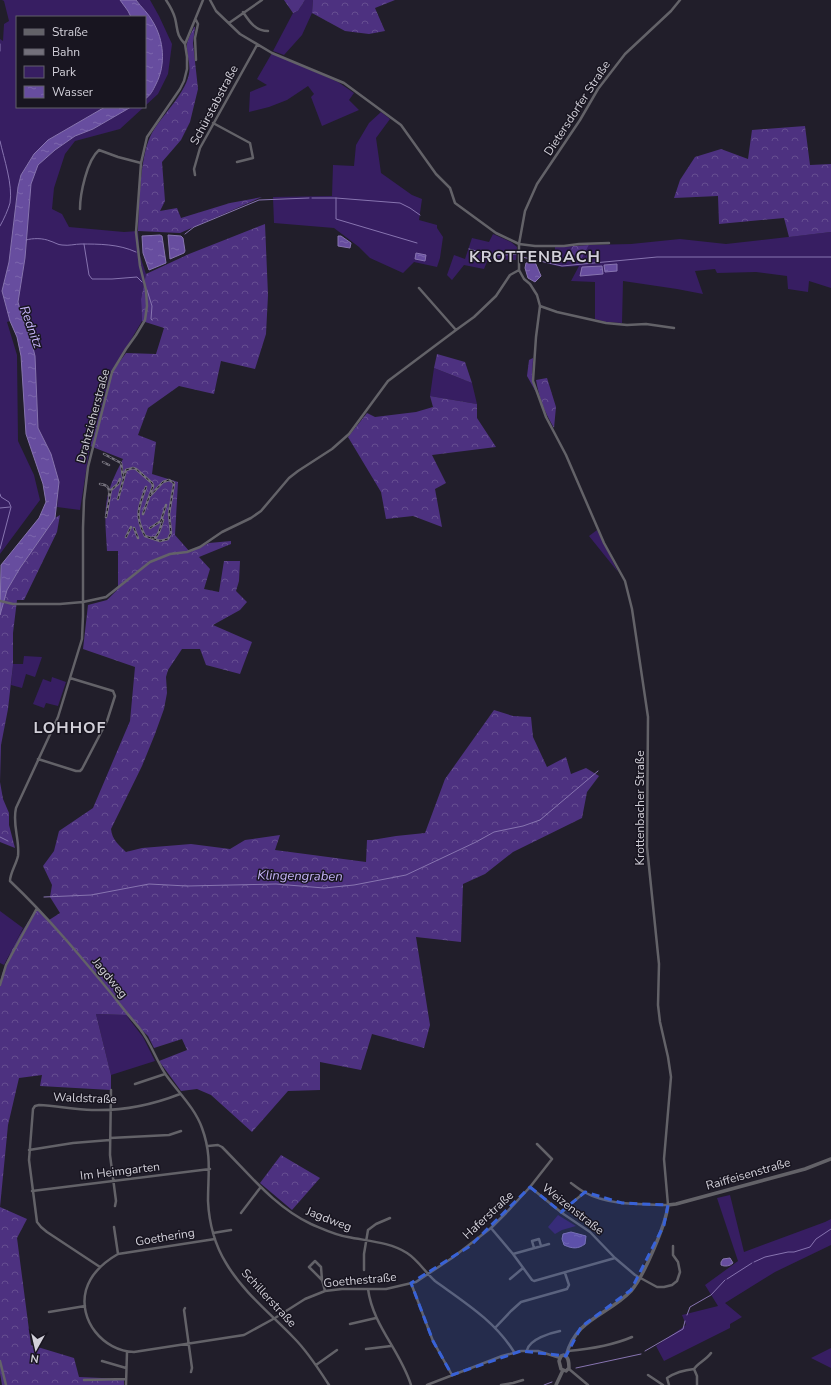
<svg xmlns="http://www.w3.org/2000/svg" width="831" height="1385" viewBox="0 0 831 1385" font-family="'Nunito Sans',sans-serif">
	<defs>
		<pattern id="forest-crowns" width="20" height="18" patternUnits="userSpaceOnUse"><rect width="20" height="18" fill="#4d3180"/><path d="M2 6a3 3 0 1 1 6 0M12 15a3 3 0 1 1 6 0" fill="none" stroke="#664e91"/></pattern>
		<pattern id="water-ripples" width="26" height="14" patternUnits="userSpaceOnUse"><rect width="26" height="14" fill="#674d9f"/><path d="M2 4q2-2 4 0t4 0M15 11q2-2 4 0t4 0" fill="none" stroke="#7c66ac"/></pattern>
	</defs>
	<rect width="100%" height="100%" fill="#211e2a"/>
	<path fill="#371e62" d="M2,0H120L128,11L131,17H17V107H105L48,140L34,154L21,175L18,187L9,262L2,291L10,321L7,322L17,355L18,441L34,475L40,500L0,554V39L3,41L4,24L9,21L4,1Z
		M136,0H150L159,16L172,44L168,74L158,94L145,106V99L149,96L153,22Z
		M305,0H313L312,13L302,35L284,55L273,51L293,13L298,11Z
		M272,53L338,82L354,93L349,100L359,110L322,126L311,97L314,94L308,86L287,100L269,107L249,112L250,92L267,85L257,79Z
		M131,107H144L120,129L75,141L65,154L54,188L52,209L62,214L69,227L124,232L138,231L140,256L146,274L141,299L142,321L112,372L90,446L80,510L57,507L59,482L51,454L38,428L36,375L30,336L23,320L18,302L25,258L31,184L38,165L55,150L75,136L93,129Z
		M381,112L390,119L376,138L381,173L412,195L422,199L419,220L437,225V228L443,237L440,258L437,267L414,262L403,273L370,258L359,247L334,228L274,223L273,197L332,196L333,165L354,166L356,145L369,123Z
		M831,232V288L809,281L808,292L788,289L787,276L756,272L717,273L715,269L695,271L703,294L677,289L623,281L622,323L606,322L595,319V282L571,281L579,266L562,267L545,263L546,257L555,258V247L573,246L580,259L589,245L631,244L680,239L726,244Z
		M493,234L511,242L517,247L516,260L488,259L484,269L464,265L452,280L447,275L454,255L465,259L472,238L489,242Z
		M434,368L472,383L477,404L430,396Z
		M597,530L618,572L589,536Z
		M24,656L42,657L35,677L26,674L22,688L11,685L13,664H23Z
		M52,677L66,682L58,706L46,703L44,708L33,704L43,679L51,682Z
		M0,911L23,928L4,965L0,963Z
		M96,1014L126,1015L143,1037L155,1061L111,1075Z
		M730,1195L744,1252L825,1222L831,1219V1245L775,1272L725,1303L742,1317L730,1324V1328L664,1361L656,1346L686,1325L682,1315L718,1306L705,1285L738,1261L717,1198Z
		M558,1215L576,1226L562,1230L555,1234L548,1227Z
		M831,1348V1368L811,1358Z"/>
	<path fill="url(#forest-crowns)" d="M284,0H305L298,11L293,13Z
		M313,0H395L375,8L385,31L369,34L345,31L312,13Z
		M194,27H195L193,43L198,89L190,122L181,140L162,162L165,201L160,211L177,208L181,218L230,203L262,197L180,233L138,231C139,205 140,159 150,137C160,116 184,97 189,74C191,64 186,53 187,44C188,38 192,32 194,27Z
		M805,126L810,165L831,164V232L789,237L784,218L719,224L718,196L674,198L680,180L695,157L721,149L748,159L752,130Z
		M265,224L268,295L266,334L255,369L221,361L214,394L179,386L148,408L138,435L156,442L152,474L178,482L175,535L190,552L209,543L231,541V544L199,557L210,569L204,589L219,592L224,561H240L239,581L236,591L247,602L240,610L213,625L252,642L240,674L206,665L200,649H182L168,670L166,677L167,693L164,709L155,734L142,766L111,829C112,840 119,845 126,852L142,848L191,844L230,849L245,840L280,835L275,850L366,862L367,840H372L396,836L425,833L445,779L494,710L513,716L531,717L533,737L547,767L566,757L571,774L586,768L599,776L587,792L582,818L513,852L485,874L463,884L461,942L416,937L430,1025L424,1048L372,1034L361,1070L320,1062V1090L288,1091L252,1132L211,1095L197,1089L181,1091L159,1061L187,1050L182,1039L154,1048L148,1036L126,1015L96,1014L111,1075V1090L40,1086L42,1075L19,1078L8,1125L0,1207L27,1219L17,1238L31,1345L74,1358L79,1377L124,1379V1385H2L0,1373V982C7,955 21,931 37,909L49,920L60,913L50,897L52,885L43,866L54,851L59,831L93,808L130,721L135,667L83,649L88,605L107,600L118,589V551H107C106,531 103,510 109,491C112,480 118,469 123,459L90,446L112,372L126,353L156,354L164,328L142,321L141,299L146,274L189,254Z
		M589,245L581,259L569,252L573,246Z
		M437,354L465,362L472,383L434,368Z
		M533,358L532,379L536,392L527,376L529,360Z
		M547,378L556,407L554,428C545,413 539,398 536,380Z
		M430,396L477,404V418L496,447L432,455L446,483L435,489L442,527L413,516L386,519L381,492L348,437L367,413L375,417L416,412L433,407Z
		M60,515L57,532L24,600H17L13,633V665L8,709L1,745L0,782L3,799L9,813V825L15,848L0,842V615L7,590L20,568L55,518Z
		M281,1155L320,1178L292,1210L260,1183Z"/>
	<path fill="url(#water-ripples)" stroke="#8774b0" d="M120,0H136C141,7 149,14 153,22C164,40 166,65 156,84C153,90 151,95 145,99V17H131L128,11Z
		M105,107H131L93,129L75,136L55,150L38,165L31,184L25,258L18,302L23,320L30,336L35,356L38,428L51,454L59,482L55,518L20,568L7,590L0,615L1,565L39,518L46,502L43,484L26,434L21,356L17,337L10,321L2,291L9,262L18,187L21,175L34,154L48,140Z
		M160,235L162,236L166,263L149,270L143,253L142,236Z
		M168,235L181,236L183,238L185,251L184,253L170,259Z
		M338,236H341L351,243L350,248L338,246Z
		M416,253L426,255L425,261L415,259Z
		M535,262L541,276L535,282L528,278L525,268L526,263Z
		M617,264V271L605,272L604,265Z
		M602,266L603,274L580,276L582,267Z
		M571,1232L586,1236L585,1244C578,1249 573,1249 564,1245L562,1239L563,1234Z
		M730,1258L733,1263C730,1266 725,1267 721,1265V1262L723,1259Z"/>
	<g fill="none" stroke-linecap="round" stroke-linejoin="round">
		<path stroke="#8774b0" stroke-width="1" d="M0,44V51
			M0,141C4,159 13,185 10,203C8,210 4,219 0,226
			M312,198H336L400,203L410,208L420,215
			M336,198V219L417,243
			M185,234L194,227L259,200L309,198
			M26,240C33,238 43,238 50,241C54,242 58,245 62,245C69,246 75,244 81,244C99,244 119,244 136,252
			M84,244L89,275L92,279H112L137,277L142,282
			M469,249L494,256L516,254
			M522,257L562,266L657,257H831
			M147,290L152,306L151,319L152,320
			M0,494L1,497L9,502L11,507L0,549
			M0,508L10,507
			M0,837L8,841
			M44,897L91,895L149,884L187,886L276,884L324,888L354,885L406,875L476,842L494,832L523,826L540,820L598,771
			M754,1262L765,1257L788,1252H794L810,1247L816,1239L831,1229
			M727,1279L752,1263
			M687,1315L690,1307L711,1295L725,1280
			M645,1351L683,1329L685,1321
			M576,1368L641,1354
			M544,1385L552,1382"/>
		<path stroke="#636268" stroke-width="2.5" d="M166,0C170,6 173,11 175,18C178,30 176,35 185,44
			M203,0L185,44L187,57V69L184,81L180,89L147,137L141,163L136,232L140,266L146,290L147,306L145,320L136,335L126,349L112,372L88,467L84,500L83,528V616L82,639L58,717L16,808C12,825 20,840 18,856C16,865 10,873 10,881C48,917 82,958 115,998C123,1009 132,1019 140,1029C151,1043 156,1060 166,1075C178,1092 195,1108 202,1128C212,1155 208,1174 208,1201C209,1222 215,1245 226,1263C243,1292 271,1314 294,1338C308,1352 318,1368 329,1385
			M210,0L216,11L240,34L272,53L344,83L401,125L436,174L450,188L455,203L496,233L519,244L535,246H564L579,244L609,243
			M243,12C249,21 255,31 268,31
			M196,20L198,24L195,38L196,60
			M229,23L262,0
			M213,123L250,143L253,158L237,162
			M195,175L194,169L200,148L257,45
			M80,209C80,194 87,160 99,150L118,157L141,163
			M419,288L456,330
			M540,306L557,312L606,323L627,325L646,324L674,328
			M0,601L13,604H60L83,602L106,597L150,562L170,554L187,552L200,547L222,532L251,518L261,511L289,478L298,471L332,449L349,434L388,381L456,330L474,317L496,296L510,275L519,270
			M38,759L76,771H80L82,769L107,721L115,696L113,691L70,678
			M0,985L6,965L37,908
			M135,1084L165,1074
			M111,1090L110,1155L116,1201L115,1206
			M110,1138L169,1135L181,1131
			M208,1146L218,1145L222,1147C250,1175 275,1207 311,1224C323,1229 335,1235 348,1237C367,1241 390,1242 407,1253C418,1260 425,1272 435,1281C464,1302 495,1321 514,1352
			M29,1150L73,1143L110,1140
			M571,1183C575,1186 580,1190 584,1192C609,1206 641,1204 668,1205L664,1159L671,1077L668,1057L660,1022L658,1005L659,964L647,847L648,717L632,609L625,581L604,543L566,455L546,417L533,381L536,337L540,306L537,295L530,284L524,279L519,270V244L525,211L537,184L580,120L598,89L625,54L671,11L680,0
			M530,1187L562,1213L590,1232L615,1258L635,1275L657,1287H664L672,1285L677,1281L680,1272L678,1262L673,1255V1246
			M32,1191L210,1169
			M241,1213L260,1188
			M562,1213L566,1208L585,1192
			M114,1227L118,1254
			M491,1228L513,1254L532,1280L534,1281L615,1258
			M213,1233L231,1230
			M215,1239L118,1254C104,1262 91,1273 86,1290C78,1320 103,1351 134,1352L244,1335L275,1318L305,1299L325,1291L342,1289H386L416,1282L452,1258L491,1228L506,1213L530,1187L552,1159L537,1144
			M534,1248L532,1241L539,1239L541,1246
			M513,1254L549,1244
			M100,1267L47,1232L41,1227L37,1222L29,1160L33,1109L35,1106L39,1105C56,1106 74,1109 92,1110C123,1111 152,1105 180,1094
			M364,1270V1254L368,1230L376,1224L390,1218
			M510,1279L523,1268
			M322,1280L309,1267L315,1261L321,1267L322,1280L325,1291
			M411,1283L433,1341L452,1375
			M368,1289C373,1326 400,1350 411,1385
			M185,1308L184,1310L192,1368L191,1372
			M49,1312L85,1306
			M350,1324L376,1318
			M495,1328L511,1311L521,1302L567,1289L569,1285L565,1273
			M366,1349L391,1346
			M527,1350C530,1339 550,1333 560,1331
			M568,1351C590,1349 611,1346 632,1337
			M0,1361L6,1385
			M102,1361L126,1368
			M316,1365L337,1350
			M569,1369L588,1385
			M694,1369C698,1363 706,1360 711,1353
			M648,1375L663,1385
			M84,1380L126,1379
			M126,1385L127,1352
			M427,1385L502,1356L521,1351H538L560,1358
			M501,1385L513,1383L523,1380
			M669,1385L667,1378C676,1372 684,1370 694,1369L697,1376V1385"/>
		<path stroke="#636268" stroke-width="3.5" d="M564,1355C569,1357 569,1363 569,1368L566,1371L561,1369L559,1361L561,1356Z
			M566,1356C576,1318 607,1316 631,1291C644,1276 666,1224 668,1205L676,1204L805,1169L831,1159
			M556,1385L563,1370"/>
		<g stroke="#73707b" stroke-width="2.5">
			<path id="rail" d="M104,454L121,463L123,477
				M103,462L109,465
				M100,484C108,485 110,488 109,496
				M146,487C139,507 134,515 145,536L160,541L168,539L171,533L169,514L174,483L169,480L163,482L150,496
				M118,499L126,470L133,468L136,469L152,483L153,486L143,514
				M106,517L111,490L118,484L120,479
				M134,528L138,538
				M150,528L161,521L166,505
				M126,537L131,527
				M151,538L156,537L159,532L163,520L162,522"/>
		</g>
		<use href="#rail" stroke="#181520" stroke-width="1" stroke-dasharray="3" stroke-linecap="butt"/>
	</g>
	<path fill="#3862d8" fill-opacity="0.2" stroke="#3862d8" stroke-width="3" stroke-dasharray="8 5" stroke-linejoin="round" d="M530,1187L561,1212L585,1192L622,1203L668,1205L664,1225L631,1290L581,1327L566,1356L521,1351L452,1375L433,1341L411,1283L470,1246Z"/>
	<g text-anchor="middle" dominant-baseline="central" stroke-width="3" stroke-linejoin="round" paint-order="stroke">
		<g font-size="12" fill="#d2d0d9" stroke="#181520">
			<text transform="translate(214 105) rotate(-62)">Schürstabstraße</text>
			<text transform="translate(577 108) rotate(-57)">Dietersdorfer Straße</text>
			<text transform="translate(93 416) rotate(-75)">Drahtzieherstraße</text>
			<text transform="translate(640 808) rotate(-90)">Krottenbacher Straße</text>
			<text transform="translate(110 978) rotate(51)">Jagdweg</text>
			<text transform="translate(85 1098) rotate(2)">Waldstraße</text>
			<text transform="translate(120 1171) rotate(-7)">Im Heimgarten</text>
			<text transform="translate(748 1174) rotate(-16)">Raiffeisenstraße</text>
			<text transform="translate(573 1209) rotate(38)">Weizenstraße</text>
			<text transform="translate(488 1215) rotate(-43)">Haferstraße</text>
			<text transform="translate(329 1219) rotate(21)">Jagdweg</text>
			<text transform="translate(165 1237) rotate(-9)">Goethering</text>
			<text transform="translate(360 1280) rotate(-5)">Goethestraße</text>
			<text transform="translate(269 1298) rotate(47)">Schillerstraße</text>
		</g>
		<g font-size="13" font-style="italic" fill="#c4b3f6" stroke="#181520">
			<text transform="translate(31 327) rotate(70)">Rednitz</text>
			<text transform="translate(300 876) rotate(1)">Klingengraben</text>
		</g>
		<g font-size="16" font-weight="bold" letter-spacing="1" fill="#d2d0d9" stroke="#181520">
			<text x="535" y="257">KROTTENBACH</text>
			<text x="70" y="728">LOHHOF</text>
		</g>
	</g>
	<rect x="16" y="16" width="130" height="92" fill="#181520" stroke="#62606a"/>
	<rect x="24" y="29" width="20" height="6" fill="#636268" stroke="#62606a"/>
	<text x="52" y="36" font-size="12" fill="#d2d0d9">Straße</text>
	<rect x="24" y="49" width="20" height="6" fill="#73707b" stroke="#62606a"/>
	<text x="52" y="56" font-size="12" fill="#d2d0d9">Bahn</text>
	<rect x="24" y="66" width="20" height="12" fill="#371e62" stroke="#62606a"/>
	<text x="52" y="76" font-size="12" fill="#d2d0d9">Park</text>
	<rect x="24" y="86" width="20" height="12" fill="url(#water-ripples)" stroke="#62606a"/>
	<text x="52" y="96" font-size="12" fill="#d2d0d9">Wasser</text>
	<g transform="translate(36 1349) rotate(188)" stroke="#181520" stroke-width="3" paint-order="stroke">
	<path d="M0-3L7 15L0 10L-7 15Z" fill="#d2d0d9"/>
	<text y="-6" font-size="11" font-weight="bold" text-anchor="middle" fill="#d2d0d9">N</text>
	</g>
</svg>
